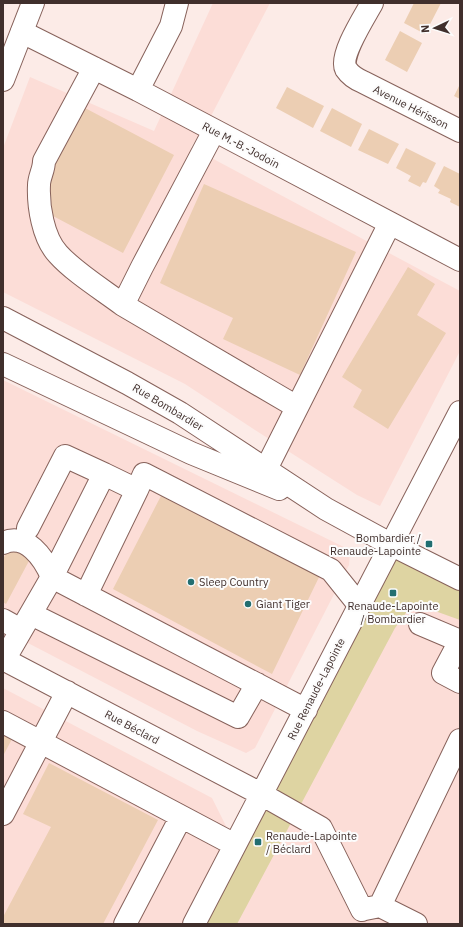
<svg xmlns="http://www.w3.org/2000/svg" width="463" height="927" viewBox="0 0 463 927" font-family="'IBM Plex Sans',sans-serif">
	<rect width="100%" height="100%" fill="#fcebe7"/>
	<path fill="#fcddd7" d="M213,3H270L211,116L191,147L460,291V351L380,506L357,495L255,430L185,384L3,292V148L30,77L154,131Z
		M3,380L350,550L349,565L255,748L246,753L197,731L3,630Z
		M392,545L460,579V924H3V688L212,798L235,844Z"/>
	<path fill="#ded4a2" d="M392,545L460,579V620L424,607L408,610L395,628L237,924H194Z"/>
	<path fill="#ecceb3" d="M414,3H441L425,34L404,23Z
		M400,31L422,43L407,72L385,60Z
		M460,84V99L454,96Z
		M287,87L324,106L313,128L276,108Z
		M85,108L174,155L123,253L53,216L45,183Z
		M332,108L362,124L351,147L320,131Z
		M369,129L399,144L388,164L358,150Z
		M406,148L436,163L426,183L423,182L420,187L408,181L411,176L396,168Z
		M444,166L460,174V207L450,202L451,199L438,193L440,190L434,186Z
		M204,184L356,252L300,375L223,339L233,318L160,283Z
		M408,267L435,284L417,315L446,333L388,429L353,407L362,390L342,377Z
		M163,492L322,571L272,674L113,589Z
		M9,548L30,559L6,604L3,602V559Z
		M3,734L12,739L3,756Z
		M49,763L158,820L103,924H3V917L51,827L23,814Z"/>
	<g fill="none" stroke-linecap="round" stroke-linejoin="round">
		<g stroke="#87625b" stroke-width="24">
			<path id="minor" d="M372,3C365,16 339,56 346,69C350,75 356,79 363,82L460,131
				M22,32L138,90L460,260
				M94,68L44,161C44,170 39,177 39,185C38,206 43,238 58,254C74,272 103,290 123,305L142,267L214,131
				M138,90L171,26L177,3
				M123,305L297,407
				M3,318L127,383L180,413L326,509L392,545L460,579
				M3,364L191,453L279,489
				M266,469L390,223
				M137,490L144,474L331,570L359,605
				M28,528L65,456L104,474
				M3,543C26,532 44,558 52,577
				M52,577L104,474L137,490L86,595
				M31,614L238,717L257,684
				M3,620L21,630
				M420,624L460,641
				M460,641L443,673L460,682
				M3,659L261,794L321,828L362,910
				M4,660L52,577L306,710
				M3,722L235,845
				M3,814L67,692
				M380,906L460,740
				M365,909L380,906L416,924
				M125,924L181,817
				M194,924L460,412"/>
		</g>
		<g stroke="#87625b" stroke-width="24">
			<path id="major" d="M3,80L33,3"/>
		</g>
		<use href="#minor" stroke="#fff" stroke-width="22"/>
		<use href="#major" stroke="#fff" stroke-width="22"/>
	</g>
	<g fill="#226e70" stroke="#fcfcfc" stroke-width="1.5">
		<rect x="425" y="540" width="8" height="8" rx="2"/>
		<circle cx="191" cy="582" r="4"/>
		<rect x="389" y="589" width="8" height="8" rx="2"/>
		<circle cx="248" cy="604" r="4"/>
		<rect x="254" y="838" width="8" height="8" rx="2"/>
	</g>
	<g text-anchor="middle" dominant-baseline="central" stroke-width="4" stroke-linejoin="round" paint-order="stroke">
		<g font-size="11" fill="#402f2c" stroke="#fcfcfc">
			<text transform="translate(411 107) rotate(27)">Avenue Hérisson</text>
			<text transform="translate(241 145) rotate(28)">Rue M.-B.-Jodoin</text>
			<text transform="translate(168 407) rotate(31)">Rue Bombardier</text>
			<text transform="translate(316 689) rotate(-63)">Rue Renaude-Lapointe</text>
			<text transform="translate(132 727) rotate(28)">Rue Béclard</text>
		</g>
		<g font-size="11" fill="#402f2c" stroke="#fcfcfc" text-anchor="start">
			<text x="421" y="538" text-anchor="end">Bombardier /<tspan x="421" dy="13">Renaude-Lapointe</tspan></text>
			<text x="199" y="582">Sleep Country</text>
			<text x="256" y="604">Giant Tiger</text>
			<text x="393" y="606" text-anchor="middle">Renaude-Lapointe<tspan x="393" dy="13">/ Bombardier</tspan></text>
			<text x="266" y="836">Renaude-Lapointe<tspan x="266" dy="13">/ Béclard</tspan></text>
		</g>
	</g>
	<rect width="463" height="927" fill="none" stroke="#402f2c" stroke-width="8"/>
	<g transform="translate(435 28) rotate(266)" stroke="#fcfcfc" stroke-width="3" paint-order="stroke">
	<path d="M0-3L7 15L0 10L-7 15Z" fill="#402f2c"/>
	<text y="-6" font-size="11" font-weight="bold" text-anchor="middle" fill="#402f2c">N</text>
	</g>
</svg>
